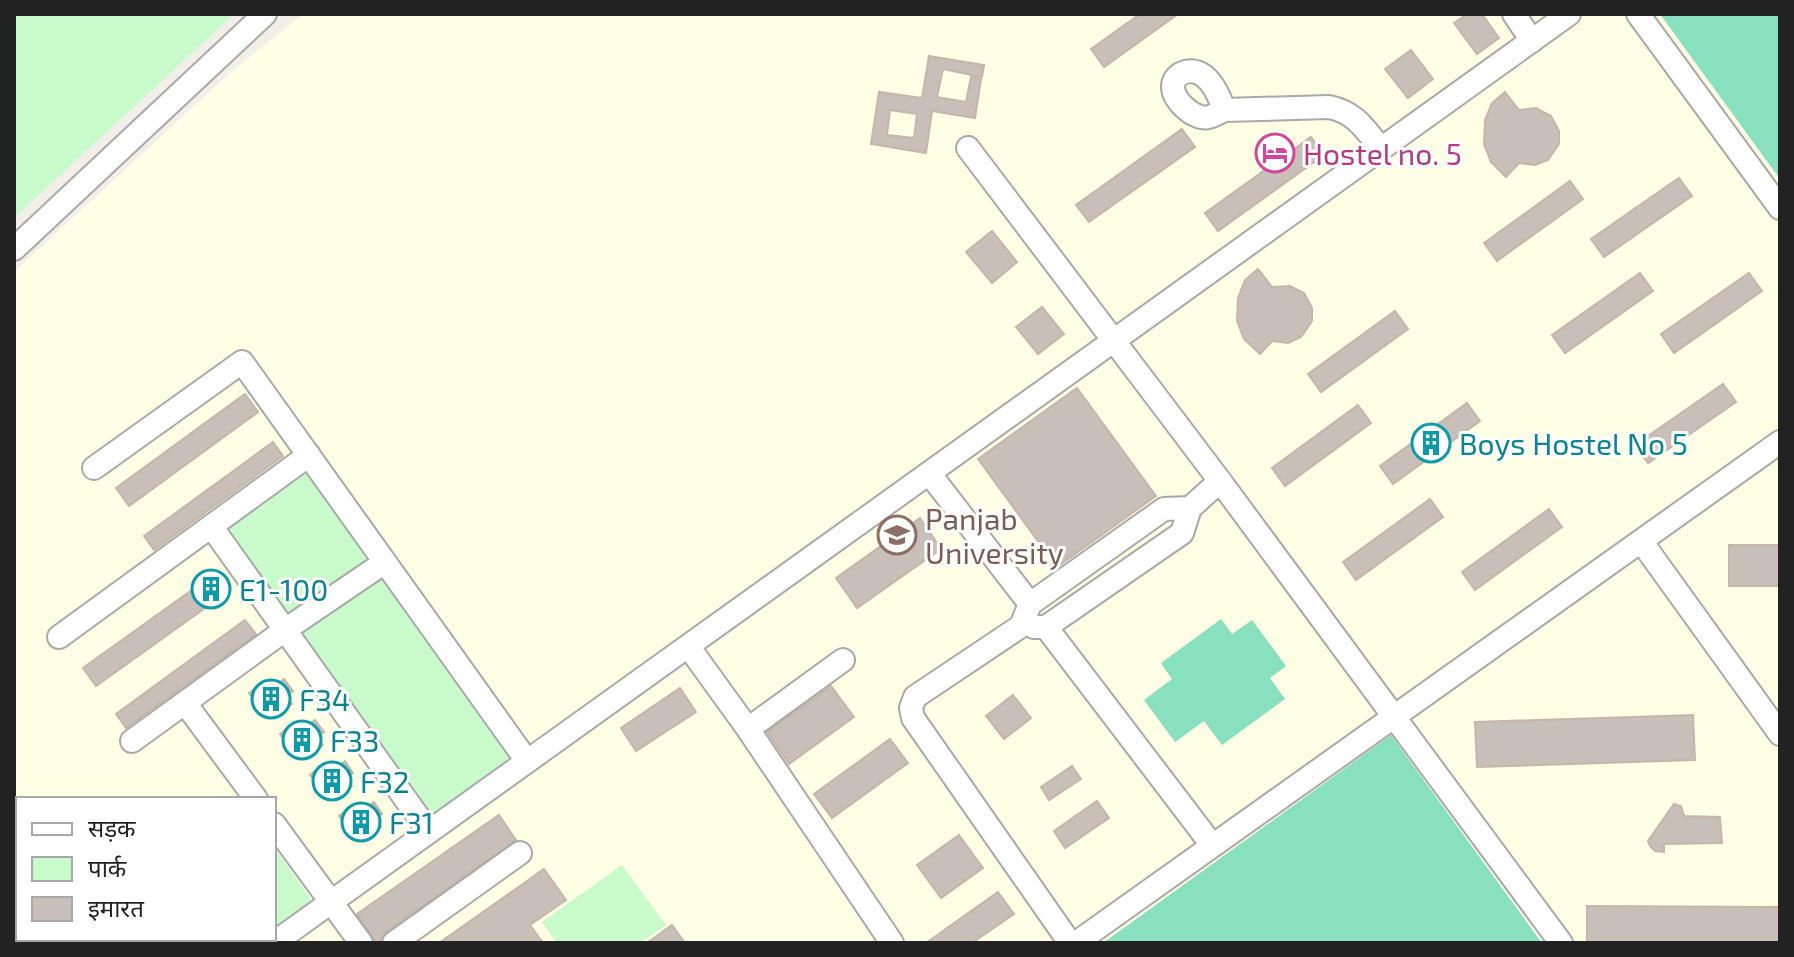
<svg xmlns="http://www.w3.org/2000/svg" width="1794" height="957" viewBox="0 0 1794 957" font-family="'Exo 2','Noto Sans Devanagari',sans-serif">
	<rect width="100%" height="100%" fill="#f2efe9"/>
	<path fill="#ffffe5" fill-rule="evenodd" d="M303,14H1780V943H14V272L232,71ZM18,799H274V939H18Z"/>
	<path fill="#c8facc" d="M14,14H234L14,218Z
		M307,462L379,562L287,625L217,527Z
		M384,567L521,761L430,826L291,632Z
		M274,847L318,909L274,939Z
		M622,865L666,925L640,943H557L542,922Z
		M173,939H274L268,943H176Z"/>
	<path fill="#88e0be" d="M1660,14H1780V179Z
		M1221,619L1232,634L1252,620L1286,666L1270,678L1285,699L1222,745L1204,721L1175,742L1144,700L1172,679L1161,663Z
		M1391,735L1542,943H1103Z"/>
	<path fill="#c7bfb8" stroke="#c4b6ab" stroke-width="2" fill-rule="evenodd" d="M1140,14H1178L1104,67L1091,49Z
		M1467,14H1482L1499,38L1477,54L1454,23Z
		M1411,50L1433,79L1408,98L1385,69Z
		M929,56L984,65L982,77L943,69L937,97L966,102L971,77L981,79L975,118L932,111L926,153L871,144L879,92L922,98ZM890,110L917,114L914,138L887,135Z
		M1505,92L1519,110L1536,108L1551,116L1559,131V144L1548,160L1535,165L1519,163L1506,177L1491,162L1484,144L1485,120L1492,103Z
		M1182,129L1195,147L1089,222L1076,205Z
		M1311,137L1324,155L1218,231L1205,213Z
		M1679,178L1692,196L1604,257L1591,239Z
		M1570,181L1583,199L1497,261L1484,243Z
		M992,231L1017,262L992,283L966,252Z
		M1258,269L1272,287L1290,286L1304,293L1312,308V321L1301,337L1288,343L1272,341L1260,354L1244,339L1237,321L1238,298L1245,280Z
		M1640,273L1653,291L1565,353L1552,335Z
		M1749,273L1762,291L1674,353L1661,334Z
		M1042,307L1064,334L1038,354L1016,327Z
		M1395,311L1408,329L1321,392L1308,374Z
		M1723,384L1736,402L1648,463L1635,445Z
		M1077,388L1156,496L1057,567L978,459Z
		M245,394L258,412L129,506L116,488Z
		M1467,403L1480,421L1393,484L1380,466Z
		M1358,405L1371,423L1285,486L1272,468Z
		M273,442L283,456L154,550L144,536Z
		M1430,499L1443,517L1356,580L1343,562Z
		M1549,509L1562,527L1475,590L1462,572Z
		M920,518L941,549L857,608L836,578Z
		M1729,545H1780V586H1729Z
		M213,575L226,593L96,686L83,668Z
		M245,620L256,634L126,728L116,714Z
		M284,679L293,691L286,696L292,704L277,715L267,703L260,708L249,693L260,685L266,693Z
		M831,686L854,717L789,764L767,732Z
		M680,688L696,712L636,751L621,728Z
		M1013,695L1031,718L1004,739L986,716Z
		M1693,715L1695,760L1477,767L1475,722Z
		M315,720L324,732L317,737L323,745L308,756L298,744L291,749L280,734L291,726L297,734Z
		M890,739L908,763L832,818L814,794Z
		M345,761L353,773L346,778L352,786L337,797L328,784L321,789L310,775L321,766L327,775Z
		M1072,766L1081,779L1049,800L1041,787Z
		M1097,801L1109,818L1065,848L1054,831Z
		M374,802L382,814L375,819L381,827L366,838L357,826L350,831L339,816L350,808L356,816Z
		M1674,804L1681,806L1684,816L1720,817L1722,843L1664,844V852L1655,851L1650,846L1648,841Z
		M499,815L516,840L386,932L380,943H376L357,914Z
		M959,835L983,868L941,898L917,865Z
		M544,869L566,900L530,925L543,943H439Z
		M998,892L1014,914L972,943H926Z
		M1587,906L1780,907V943H1587Z
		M672,925L685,943H647Z"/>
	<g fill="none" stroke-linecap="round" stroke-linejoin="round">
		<g stroke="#a9a9a9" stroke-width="26">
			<path id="minor" d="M1514,14L1532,41
				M1638,14L1780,208
				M1224,110C1210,118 1204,121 1190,112C1155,86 1182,63 1201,74C1213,81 1220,98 1224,110L1329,107C1355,112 1365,129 1381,149
				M968,148L1220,481L1561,943
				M14,249L265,14
				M94,468L242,362L527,761
				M929,473L1030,604
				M211,526L429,832
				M1641,541L1780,734
				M1034,627H1046L1182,533L1190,508L1220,481
				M1046,627L1212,845
				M59,637L309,455
				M688,646L748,729L892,943
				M185,703L256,799
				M748,729L843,660
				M132,741L285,630L385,562
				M274,824L361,943
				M68,943L73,939
				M274,943L1569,14
				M394,943L520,853
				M1070,943L913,718L911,708L915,697L1021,626L1030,604L1164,509L1190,508
				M1076,943L1780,442"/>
		</g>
		<use href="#minor" stroke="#fff" stroke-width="22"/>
	</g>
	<defs>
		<g id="hotel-ring" transform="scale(2)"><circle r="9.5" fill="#fff" stroke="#d1479c" stroke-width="1.5"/><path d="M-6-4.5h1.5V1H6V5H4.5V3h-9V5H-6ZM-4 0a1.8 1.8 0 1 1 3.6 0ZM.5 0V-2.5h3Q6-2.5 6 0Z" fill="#d1479c"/></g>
		<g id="building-ring" transform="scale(2)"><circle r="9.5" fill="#fff" stroke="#0f9aa8" stroke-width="1.5"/><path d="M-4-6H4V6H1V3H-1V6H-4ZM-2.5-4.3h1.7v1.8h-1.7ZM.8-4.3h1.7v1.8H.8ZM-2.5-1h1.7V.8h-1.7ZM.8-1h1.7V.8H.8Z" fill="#0f9aa8"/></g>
		<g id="university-ring" transform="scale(2)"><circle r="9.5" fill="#fff" stroke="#8d6e63" stroke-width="1.5"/><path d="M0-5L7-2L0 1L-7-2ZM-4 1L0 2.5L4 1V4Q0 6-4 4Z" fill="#8d6e63"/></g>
	</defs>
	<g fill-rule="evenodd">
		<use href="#hotel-ring" x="1275" y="153"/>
		<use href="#building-ring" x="1431" y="443"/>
		<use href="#university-ring" x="897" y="535"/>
		<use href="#building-ring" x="211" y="589"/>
		<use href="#building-ring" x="271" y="699"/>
		<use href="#building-ring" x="302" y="740"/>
		<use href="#building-ring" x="332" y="781"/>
		<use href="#building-ring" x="361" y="822"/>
	</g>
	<g text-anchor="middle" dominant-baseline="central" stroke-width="6" stroke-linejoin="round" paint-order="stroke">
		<g font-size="30" fill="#b23c85" stroke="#fff" text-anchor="start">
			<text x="1303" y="153">Hostel no. 5</text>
		</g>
		<g font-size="30" fill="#0d838f" stroke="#fff" text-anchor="start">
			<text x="1459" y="443">Boys Hostel No 5</text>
			<text x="239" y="589">E1-100</text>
			<text x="299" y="699">F34</text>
			<text x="330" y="740">F33</text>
			<text x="360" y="781">F32</text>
			<text x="389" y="822">F31</text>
		</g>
		<g font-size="30" fill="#785e54" stroke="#fff" text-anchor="start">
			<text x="925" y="518">Panjab<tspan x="925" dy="34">University</tspan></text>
		</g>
	</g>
	<rect width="1794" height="957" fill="none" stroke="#222222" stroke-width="32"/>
	<rect x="16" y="797" width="260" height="144" fill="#ffffff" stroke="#a7a7a7" stroke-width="2"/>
	<rect x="32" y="823" width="40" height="12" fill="#ffffff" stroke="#a7a7a7" stroke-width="2"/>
	<text x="88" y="837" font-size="24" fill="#222222">सड़क</text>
	<rect x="32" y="857" width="40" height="24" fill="#c8facc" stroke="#a7a7a7" stroke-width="2"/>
	<text x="88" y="877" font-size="24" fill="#222222">पार्क</text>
	<rect x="32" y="897" width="40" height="24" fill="#c7bfb8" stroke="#a7a7a7" stroke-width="2"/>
	<text x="88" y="917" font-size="24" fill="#222222">इमारत</text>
</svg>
